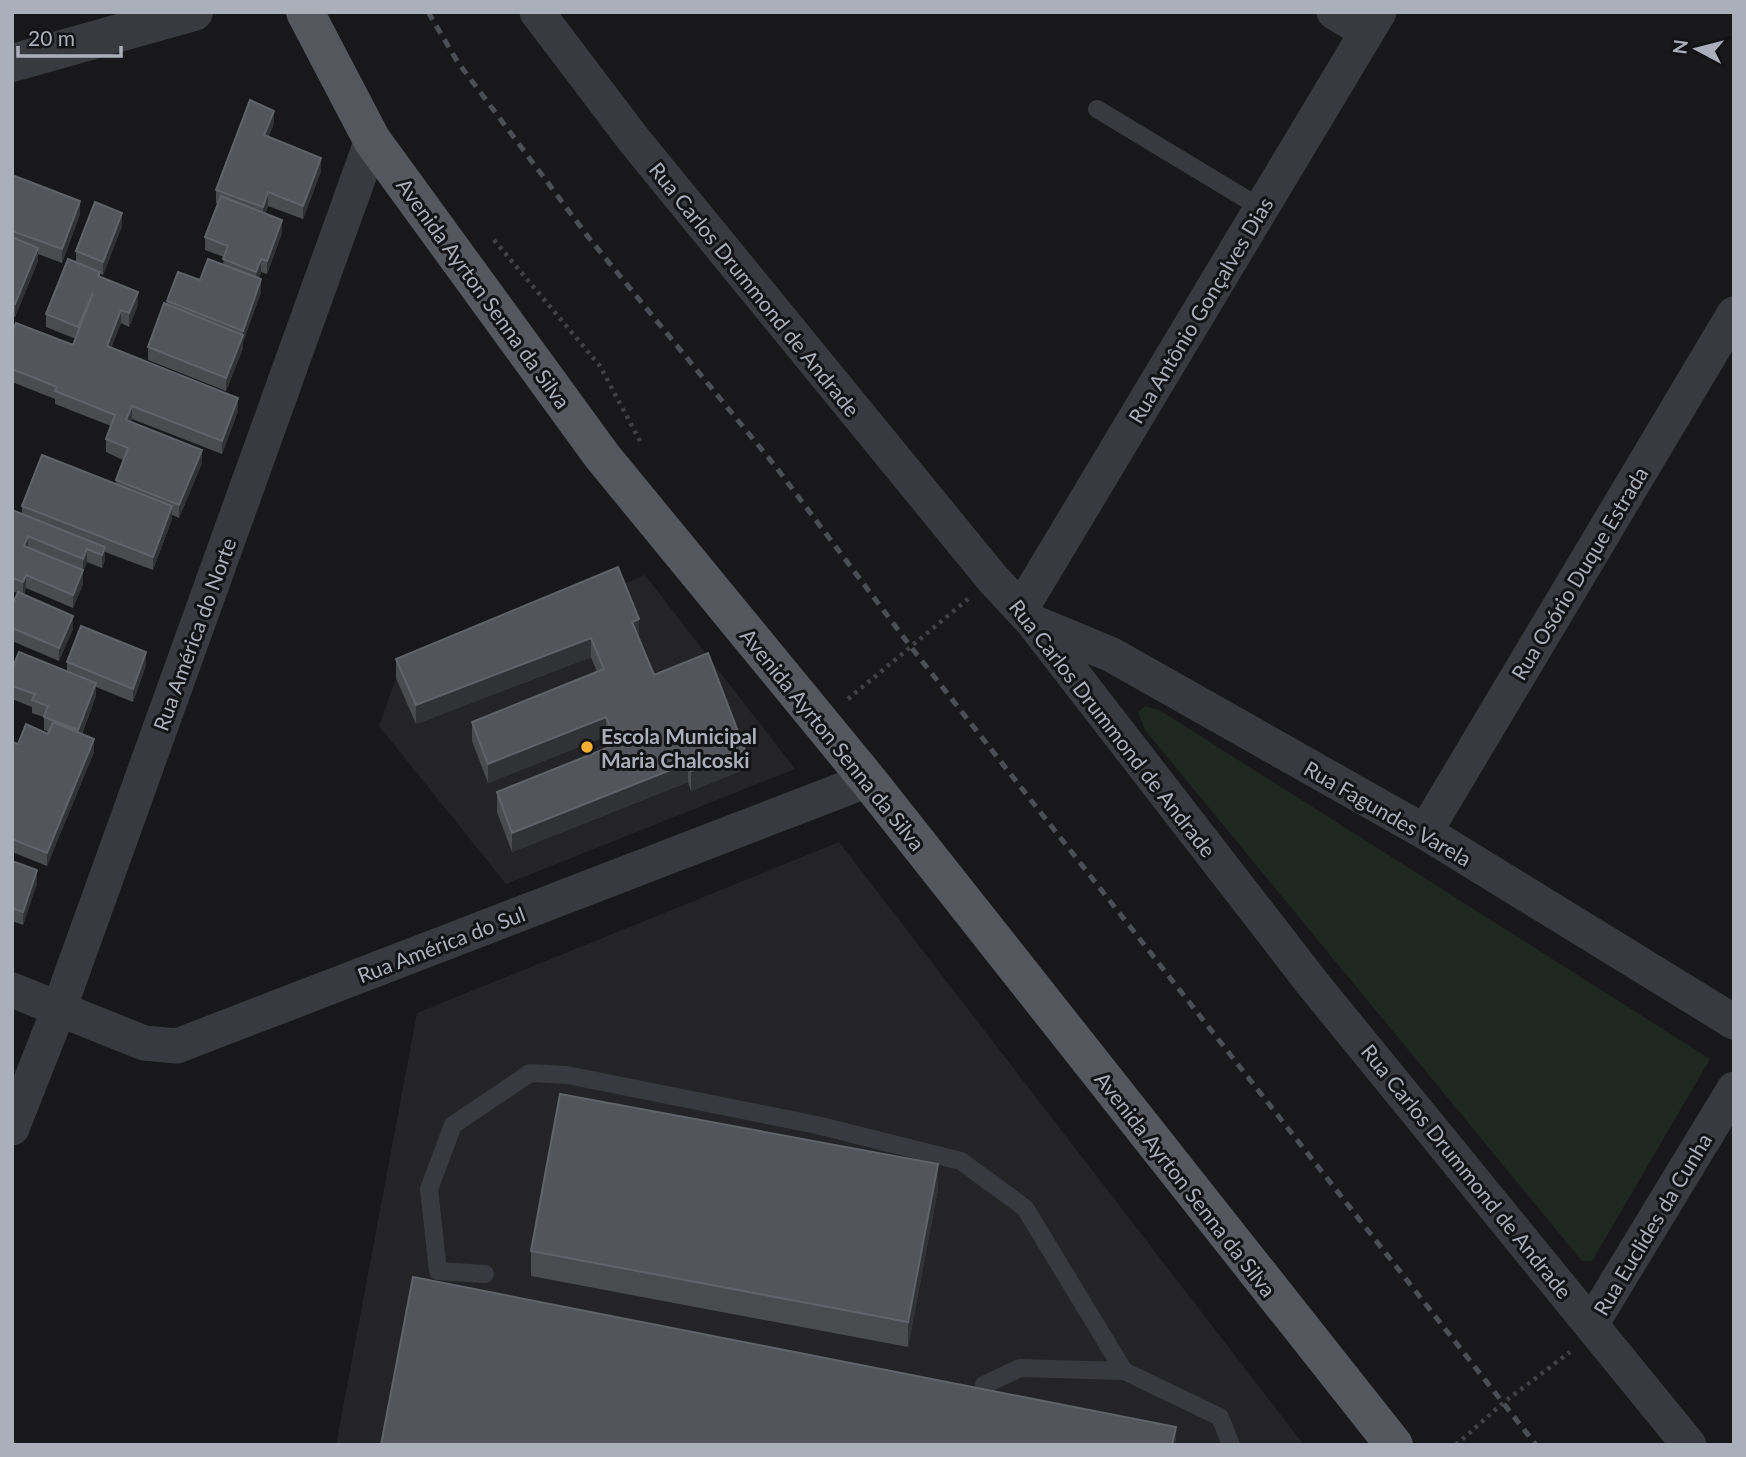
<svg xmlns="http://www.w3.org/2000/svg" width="1746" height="1457" viewBox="0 0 1746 1457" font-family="Lato,sans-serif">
	<rect width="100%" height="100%" fill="#18181a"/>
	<path fill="#242427" d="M645,575L795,769L506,884L379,726L396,678Z
		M839,842L1304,1445H336L417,1013Z"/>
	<path fill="#1f2820" d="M1146,706L1161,711L1710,1059L1592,1261H1582L1145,730L1138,712Z"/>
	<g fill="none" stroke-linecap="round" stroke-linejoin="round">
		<path stroke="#3f4146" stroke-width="4.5" stroke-dasharray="3.5 5" stroke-linecap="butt" d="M494,240L600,366L640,441
			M848,699L968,599
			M1456,1445L1503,1403L1570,1352"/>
		<path stroke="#393a3f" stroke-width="18" d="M1097,109L1261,208
			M485,1274L438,1271L429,1189L453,1125L530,1073L567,1075L817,1125L961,1161L1025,1208L1124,1371
			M984,1385L1020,1368L1124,1371L1220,1417L1231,1445"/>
		<path stroke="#393a3f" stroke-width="35" d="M537,12L634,140L992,578L1032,621L1313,984L1689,1445
			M1334,12L1367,32
			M1021,609L1379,12
			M1035,623L1112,655L1425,832L1734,1022
			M1425,832L1734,314
			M12,990L144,1043L177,1046L868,780
			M12,1128L59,1009L372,140
			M1592,1323L1734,1089"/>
		<path stroke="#393a3f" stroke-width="38" d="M12,63L194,12"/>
		<path stroke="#54575e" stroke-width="38" d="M305,12L372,140L602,456L868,780L1394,1445"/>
		<path stroke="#4b4e54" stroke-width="5" stroke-dasharray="9 7" stroke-linecap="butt" d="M428,12L457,61L589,238L776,467L911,647L1536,1445"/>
	</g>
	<path fill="#494b4f" d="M274,124L268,137L321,171L303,219L268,206L265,214L282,233L267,274L261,272L259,278L261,292L243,342V348L226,391L148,360V347L167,304V301L223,265L224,257L205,250V237L218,203H216V190Z
		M12,175L80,214L62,263L38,254V261L15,317L12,316Z
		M122,226L103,275L100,274V277L138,305L129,327L121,323L111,348L238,411L222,454L132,419L131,422L202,463L179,518L172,515V519L153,570L105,552V560L102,568L87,562L83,571V584L73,608L26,588L24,595L73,629L59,661L12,641V606L18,593L12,591V510L22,514V506L116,484V480L123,460L106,452V439L111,426L55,404V399L12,382V332L73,345L76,339L46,327V314L76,262V251Z
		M618,567L639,638L654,675L745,769L691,791L688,782L512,852L497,812V792L610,747L606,736L488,783L472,741V722L597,672L591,657L416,724L396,678V659Z
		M67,662L146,665L133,702L96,687V696L82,734L94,752L47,866L12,852V742L18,744L48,734L49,732L44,730V717L32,713V707L12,699V669L67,671Z
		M12,861L37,883L23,925L12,921Z
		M938,1189L908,1347L531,1276V1251Z"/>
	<path fill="#313235" d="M274,111V124L264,148V135Z
		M321,158V171L303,219V206Z
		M268,192V206L263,220V207Z
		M80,201V214L62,263V249Z
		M122,213V226L103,275V262Z
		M282,220V233L267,274V261Z
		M38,248V261L15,317V304Z
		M261,259V272L256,285V272Z
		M261,279V292L243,342V348L226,391V378L243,336V331Z
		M138,292V305L129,327V313Z
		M121,310V323L107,359V346Z
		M238,398V411L222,454V441Z
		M132,406V419L126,433V420Z
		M202,450V463L179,518V505Z
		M172,506V519L153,570V557Z
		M28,536V549L24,546Z
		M105,547V560L102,568V555Z
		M87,549V562L83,572V559Z
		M83,570V584L73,608V595Z
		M26,575V588L23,596V582Z
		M73,616V629L59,661V648Z
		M639,619V638L632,622Z
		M591,638V657L416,724V705Z
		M146,652V665L133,702V689Z
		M96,683V696L78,743V730Z
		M606,717V736L488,783V764Z
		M94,739V752L47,866V853Z
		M745,750V769L691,791V771Z
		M688,763V782L512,852V833Z
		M37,870V883L23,925V912Z
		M938,1164V1189L908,1347V1322Z
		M1176,1427V1445H1172Z"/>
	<path fill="#54555b" stroke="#61636a" stroke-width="2" d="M250,100L274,111L264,135L321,158L303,206L268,192L263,207L216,190Z
		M12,175L80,201L62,249L12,231Z
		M221,196L282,220L267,261L261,259L256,272L223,259L228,246L205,237Z
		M95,202L122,213L103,262L76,251Z
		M12,237L38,248L15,304L12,303Z
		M68,259L100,272L98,276L138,292L129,313L121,310L107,346L238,398L222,441L132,406L126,420L202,450L179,505L116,480L128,448L106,439L115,415L55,391L57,387L12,369V332L16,323L73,345L93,293L78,327L46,314Z
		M208,259L261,279L243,331L167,301L178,272L200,280Z
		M164,303L243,335L226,378L148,347Z
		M42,455L172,506L153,557L22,506Z
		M12,510L105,547L102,555L87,549L83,559L28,536L24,546L83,570L73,595L26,575L23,582L12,578Z
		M618,567L639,619L632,622L654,675L708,653L745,750L691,771L688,763L512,833L497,792L617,744L606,717L488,764L472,722L604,669L591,638L416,705L396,659Z
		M18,592L73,616L59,648L12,628V606Z
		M81,626L146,652L133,689L67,662Z
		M19,652L96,683L78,730L44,717L48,706L32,700L35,694L12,686V669Z
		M53,722L94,739L47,853L12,839V742L18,744L26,724L48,734Z
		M12,861L37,870L23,912L12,908Z
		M560,1094L938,1164L908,1322L531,1251Z
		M413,1277L1176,1427L1172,1445H381Z"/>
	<circle fill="#f6ad33" stroke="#131315" stroke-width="2.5" cx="587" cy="747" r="7"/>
	<g text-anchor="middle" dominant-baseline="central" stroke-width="6" stroke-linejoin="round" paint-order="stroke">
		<g font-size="21" fill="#aaafba" stroke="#131315">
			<text transform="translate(755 289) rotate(51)">Rua Carlos Drummond de Andrade</text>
			<text transform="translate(484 293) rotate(54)">Avenida Ayrton Senna da Silva</text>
			<text transform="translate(1200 310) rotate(-59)">Rua Antônio Gonçalves Dias</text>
			<text transform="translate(1579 573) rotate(-59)">Rua Osório Duque Estrada</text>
			<text transform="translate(194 634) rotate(-70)">Rua América do Norte</text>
			<text transform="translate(1113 728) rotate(52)">Rua Carlos Drummond de Andrade</text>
			<text transform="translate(833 739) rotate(51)">Avenida Ayrton Senna da Silva</text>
			<text transform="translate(1388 813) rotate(30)">Rua Fagundes Varela</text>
			<text transform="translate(441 944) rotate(-21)">Rua América do Sul</text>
			<text transform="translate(1467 1171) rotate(51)">Rua Carlos Drummond de Andrade</text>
			<text transform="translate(1186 1184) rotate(52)">Avenida Ayrton Senna da Silva</text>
			<text transform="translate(1652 1224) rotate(-59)">Rua Euclides da Cunha</text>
		</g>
		<g font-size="21" font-weight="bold" fill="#aaafba" stroke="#131315" text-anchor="start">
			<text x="601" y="735">Escola Municipal<tspan x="601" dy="24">Maria Chalcoski</tspan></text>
		</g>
	</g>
	<rect width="1746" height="1457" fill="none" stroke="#aaafba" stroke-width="28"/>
	<g transform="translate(1697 49) rotate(277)" stroke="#131315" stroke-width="5" paint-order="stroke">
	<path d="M0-5L12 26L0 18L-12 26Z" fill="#aaafba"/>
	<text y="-10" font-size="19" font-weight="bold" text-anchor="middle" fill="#aaafba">N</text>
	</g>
	<path d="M18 46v10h103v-10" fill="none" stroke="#aaafba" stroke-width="3.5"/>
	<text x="28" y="46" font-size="21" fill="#aaafba" stroke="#131315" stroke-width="5" paint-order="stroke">20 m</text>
</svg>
